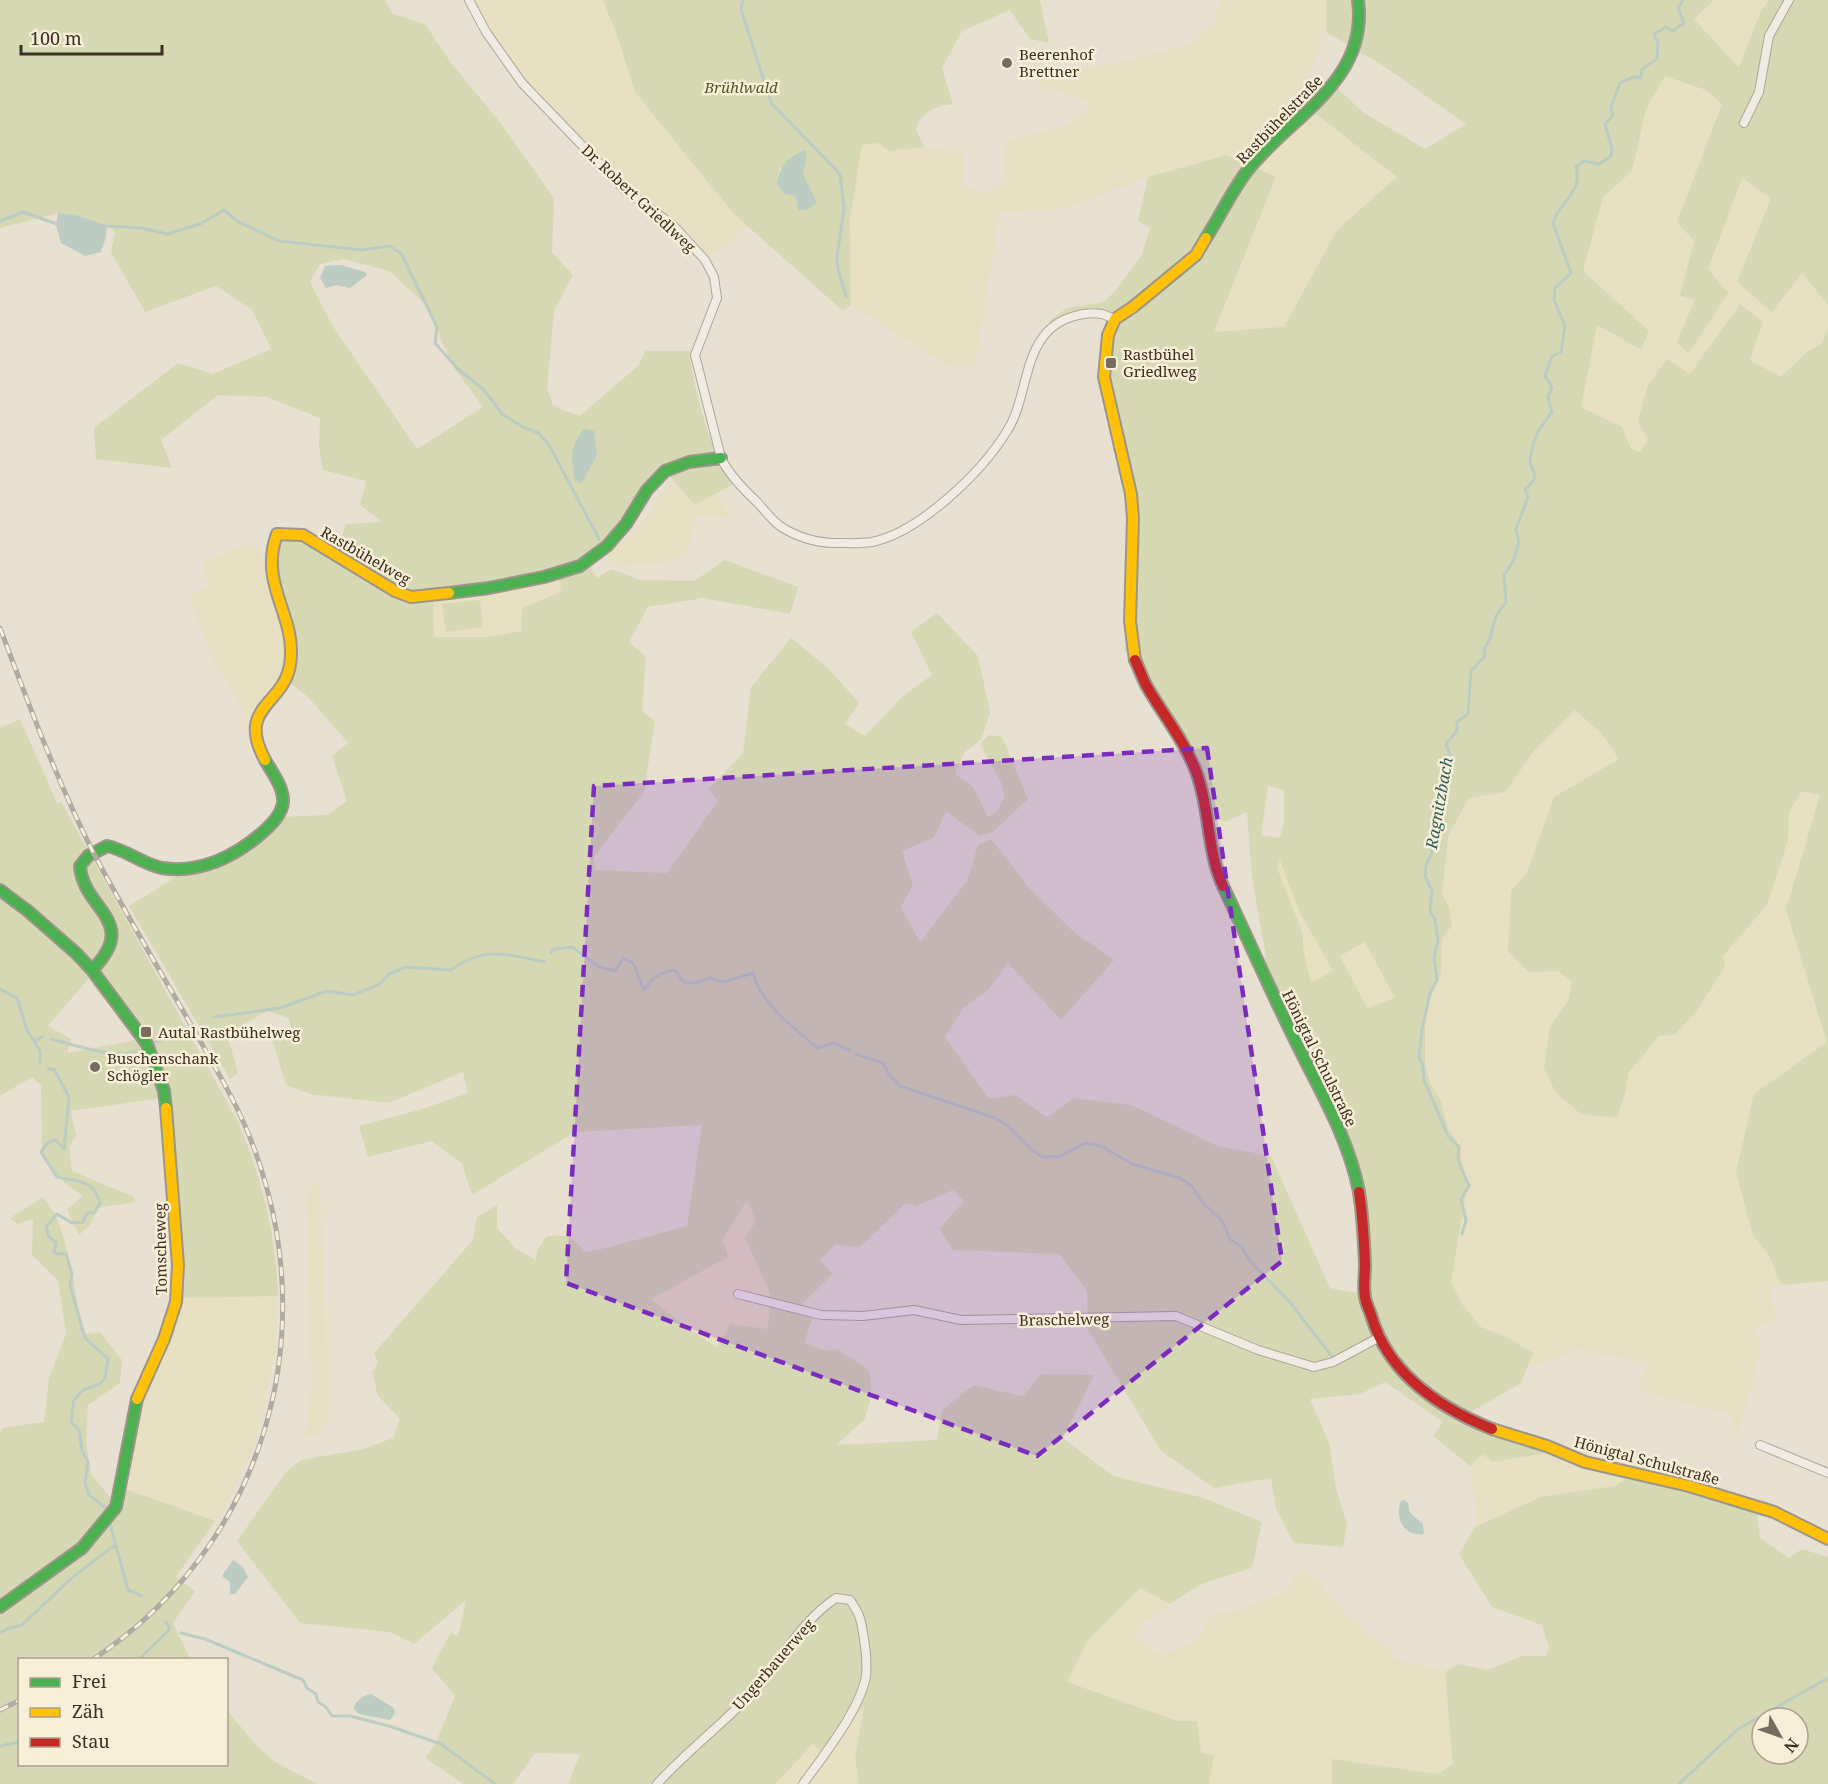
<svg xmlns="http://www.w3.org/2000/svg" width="1828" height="1784" viewBox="0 0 1828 1784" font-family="'Noto Serif',serif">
	<rect width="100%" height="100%" fill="#e7e0d1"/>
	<path fill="#e6dfc2" d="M469,0H603L617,35L635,92L734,214L748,227L705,260L673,225L626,191L522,83Z
		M1220,0H1326V32L1299,101L1397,177L1337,230L1284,327L1214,333L1276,177L1227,155L1148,177L1066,209L1000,211L974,367L947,366L851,305L850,219L862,145L879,143L889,151L925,147L963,153L964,189L989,191L1006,179L1005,141L1065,126L1079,116L1092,102L1038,85V79L1046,75L1131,60L1186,46L1214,23Z
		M1714,0H1769L1760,13L1739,69L1694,19Z
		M1665,75L1706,90L1722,104L1677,222L1694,241L1680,296L1695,299L1677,342L1689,354L1708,269L1741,177L1771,198L1802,273L1828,305V329L1822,343L1807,352L1781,377L1750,360L1740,304L1690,374L1641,452L1631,450L1581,407L1597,325L1640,350L1583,272L1603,197L1632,171L1646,109Z
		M668,484H676L695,505L715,494L731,518L695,516L693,534L686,557L648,565L615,566L606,555L641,525Z
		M257,541L288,646L284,671L260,704L247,717L213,660L188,596L209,587L202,562Z
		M558,573L561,592L522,608L521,631L486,637L434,638L433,595Z
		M1575,710L1601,733L1619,759L1554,797L1527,873L1511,891L1529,972L1558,971L1572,982L1569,999L1550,1027L1625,1093L1628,1072L1723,956L1767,905L1788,840L1789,812L1802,790L1820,795L1786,910L1827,1042L1754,1094L1736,1172L1753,1235L1769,1255L1781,1285L1770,1290L1776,1317L1756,1329L1761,1346L1737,1439L1731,1415L1637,1390L1649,1363L1578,1349L1571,1354L1528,1366L1533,1353L1505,1336L1481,1327L1461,1303L1451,1281L1467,1187L1457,1141L1448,1129L1441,1101L1430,1083L1425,1064V1010L1441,974L1442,939L1452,925L1449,907L1442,894L1448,836L1469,798L1505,792L1534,751Z
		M1280,859L1299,911L1333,972L1311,983L1303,949V934L1277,868Z
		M1365,941L1395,998L1367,1009L1340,955Z
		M320,1182L329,1421L317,1435L305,1437L311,1387L306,1187Z
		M747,1199L756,1221L745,1239L770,1293L768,1330L717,1348L650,1299L728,1257L723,1239Z
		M278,1296L276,1349L263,1413L252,1451L221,1516L215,1521L128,1490L136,1404L182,1298Z
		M1551,1452L1586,1467L1627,1478L1615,1486L1541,1497L1475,1527L1476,1511L1470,1466L1483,1453L1493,1461Z
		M1302,1569L1319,1582L1345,1613L1393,1653V1658L1445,1672L1453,1764L1438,1774L1332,1759L1331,1784H1209L1214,1755L1201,1753L1197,1721H1177L1066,1682L1088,1640L1140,1588L1170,1604L1132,1632L1161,1656L1199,1638L1209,1616L1246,1608L1284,1592Z
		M865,1706L855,1758L859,1784H775L813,1744L822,1751Z"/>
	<path fill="#d6d7b3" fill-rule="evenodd" d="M0,0H385L393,14L425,24L451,63L499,121L554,198L552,252L573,275L554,311L547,388L553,406L580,416L639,365L645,351H690C691,382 713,462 734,484L695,505L676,484L665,468L626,524L589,565L597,578L611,569L641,580L694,581L725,560L798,587L790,614L703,598L648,607L629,642L646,657L642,711L655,722L644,792L594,857L595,870L667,873L718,801L709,789L743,753L751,687L791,638L829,669L859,703L845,724L865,736L902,697L932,675L911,632L937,613L978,656L990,713L981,739L964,753L955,774L973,787L988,817L996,812L1005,797L1001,782L980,744L989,735L1002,737L1028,799L993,832L979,836L946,811L934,838L902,851L913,885L901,907L920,942L967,881L978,845L991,839L1030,889L1074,932L1114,960L1061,1020L1008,963L988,990L964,1007L945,1037L989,1099L1015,1095L1047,1117L1073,1098L1131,1105L1218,1146L1271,1156L1330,1288L1370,1295L1367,1241L1352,1166L1263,961L1266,956L1252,878L1247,812L1225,822L1211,817L1170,713L1125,651L1126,585L1137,578L1139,531L1134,484L1111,387L1110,348L1118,317L1117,312L1099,313L1091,318L1071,321L1058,330L1049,321L1067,308L1104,302L1117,289L1142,254L1150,228L1138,221L1148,177L1227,155L1276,177L1214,332L1284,327L1337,230L1397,177L1316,114L1337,88L1364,113L1425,149L1466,124L1382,65L1326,32V0H1714L1694,19L1739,68L1760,13L1769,0H1828V305L1802,273L1772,312L1737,282L1771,198L1742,178L1708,269L1728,293L1688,354L1677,342L1695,299L1680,296L1694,241L1677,222L1722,104L1706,90L1665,76L1646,109L1632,171L1603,197L1583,271L1649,331L1641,350L1597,325L1581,407L1622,427L1631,449L1640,452L1648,440L1638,421L1648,385L1667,359L1690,374L1740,304L1763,322L1750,360L1781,377L1807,352L1822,343L1828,329V1281L1781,1285L1769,1255L1753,1235L1736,1172L1754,1094L1827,1042L1786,910L1820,795L1802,791L1789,812L1788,840L1767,905L1723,956L1725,966L1696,1012L1674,1035L1659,1036L1629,1072L1625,1093L1617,1118L1581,1114L1556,1093L1544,1068L1550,1027L1569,999L1572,982L1558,971L1529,972L1508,951L1511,891L1527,873L1554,797L1619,759L1601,733L1575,710L1534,751L1505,792L1469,798L1448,836L1442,894L1449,907L1452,925L1442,939L1441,974L1425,1010V1064L1430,1083L1441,1101L1448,1129L1457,1141L1467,1187L1451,1281L1461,1303L1481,1327L1505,1336L1533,1353L1521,1383L1471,1412L1466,1421L1551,1452L1493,1462L1483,1454L1470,1466L1433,1436L1443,1422L1385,1382L1360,1394L1310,1399L1329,1443L1336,1488L1347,1525L1343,1547L1294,1543L1276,1508L1271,1478L1214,1488L1161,1451L1088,1330L1087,1291L1059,1254L953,1250L939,1229L964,1201L953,1190L916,1206L906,1203L859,1248L836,1244L820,1260L833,1274L803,1303L813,1317L804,1343L827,1351L837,1349L869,1370L872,1393L865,1419L836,1445L937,1440L942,1410L974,1385L1023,1396L1041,1374L1094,1375L1063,1438L1113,1476L1204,1498L1262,1522L1252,1568L1201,1584L1170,1604L1140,1588L1088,1640L1067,1682L1177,1721H1197L1201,1753L1214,1755L1209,1784H859L855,1758L864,1707L821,1751L813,1744L775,1784H568L580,1754L535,1753L513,1784H463L425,1758L435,1745L455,1696L432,1668L451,1632L458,1637L466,1600L414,1644L390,1632L300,1623L237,1541L286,1472L301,1460L363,1449L393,1438L400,1419L378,1396L372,1372L378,1363L374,1353L473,1240L477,1217L497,1205V1228L516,1249L536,1260L537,1251L546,1237C564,1232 574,1238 585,1252L606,1248L687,1226L702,1125L575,1132L472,1195L462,1164L432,1141L368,1157L359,1126L422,1109L468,1093L463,1072L388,1103L310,1094L286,1085L270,1033L291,1028L289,1018L267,1011L227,1034L238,1073L230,1079L129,906L184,872L268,833L284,817L327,815L347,801L332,756L348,743L309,698L285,678L291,660L271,546L289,533L335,555L346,524L382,522L360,505L366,481L323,470L319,446L320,418L267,397L218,395L161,440L172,468L96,459L94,428L178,363L213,374L271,349L252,310L216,286L145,312L111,252L115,232L107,226L58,213L0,228ZM343,259L389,271L427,306L452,365L483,407L417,449L332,325L310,282L320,264ZM558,573L561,592L522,608L521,631L486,637H434L433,595ZM1268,786L1284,790V820L1280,838L1261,835ZM1280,860L1299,911L1333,971L1311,983L1303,949V934L1277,868ZM1365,942L1395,998L1367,1008L1340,956ZM747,1200L756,1221L745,1238L770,1293L768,1329L730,1324L717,1348L684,1325L651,1299L728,1257L723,1239Z
		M603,0H1040L1049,43L1030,39L1010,10L962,31L942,68L953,104C935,106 921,112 916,130L925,147L889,151L879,143L862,145L850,219L851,305L843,311L734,214L635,92L617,35ZM807,155L803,174L816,203L798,210L796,196L784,194L777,184L780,168Z
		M480,600L483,627L446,632L442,604Z
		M20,719L57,803L61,802L238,1122C262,1178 276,1235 278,1296L182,1298C182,1230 178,1164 168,1097L71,1111L76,1136L69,1146L72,1171L134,1197L135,1202L98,1208L90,1225L79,1235L67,1210L83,1196L65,1183L42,1157L41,1085L32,1077L0,1096V974H2L0,972V728ZM88,979L136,1040L67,1053L71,1039L48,1026Z
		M43,1197C47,1203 53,1210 56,1216C71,1253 76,1296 82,1335L100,1332L122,1360L120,1383L88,1405L86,1442L91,1474L113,1501L128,1490L215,1521L176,1577L195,1591L173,1623L190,1659L20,1660V1764H226L227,1710L257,1746L274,1761L317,1784H0V1436L2,1428L44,1422L49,1378L66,1334L58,1281L32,1255L33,1219L18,1224L10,1218Z
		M1627,1478L1673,1487L1757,1514L1760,1538L1789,1558L1802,1549L1828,1557V1784H1332V1759L1438,1774L1453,1764L1445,1672L1458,1664L1488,1670L1521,1656H1546L1549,1648L1542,1625L1492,1607L1459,1554L1475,1527L1541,1497L1615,1486ZM1762,1718H1798V1754H1762Z"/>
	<path fill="#bcccc2" d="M804,150L807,155L803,174L817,203L807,210H798L796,196L784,194L777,184C781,164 786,159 804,150Z
		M58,213L79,216L107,226L106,237L101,252L85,256L61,243L56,225Z
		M341,265L365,272L367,275L350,288L337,285L326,288L320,278L325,266Z
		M584,429L594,431L597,455L582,483L575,481C571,457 569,448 584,429Z
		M1404,1500L1408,1503L1410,1513L1423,1524L1424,1534C1404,1537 1394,1518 1401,1501Z
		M233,1560L243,1567L248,1577L235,1594H230V1582L222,1576Z
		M371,1694L394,1708L395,1713L390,1720L359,1714L354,1709C354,1701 364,1695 371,1694Z"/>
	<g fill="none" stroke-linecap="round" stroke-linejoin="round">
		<path stroke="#bcccc2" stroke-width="3" d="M743,0L741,9L771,103L840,174L844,208L837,257L838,269L846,296
			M0,221L23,212L60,225
			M105,226L142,228L167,234L200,224L224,210L237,221L279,241L362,250L389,246L401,253L437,327L435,343L457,368L484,390L502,414L523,427L539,433L549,445L599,539
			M551,953L553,949L572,947L599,967L615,971L623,958L633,963L644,990C653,977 660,972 675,970L684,982L696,983L710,978L724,982L753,973C762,1006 792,1025 817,1048L833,1043L850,1050
			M0,989L17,998L27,1030L40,1051V1062
			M214,1017L280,1008L327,991L353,995L380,984L389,974L406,967L451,970C484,945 508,955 545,962
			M51,1039C73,1044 116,1060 136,1051
			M34,1042L43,1036
			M150,1044L174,1035
			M856,1054L883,1063L890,1076L900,1086L995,1118L1008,1126L1032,1150L1043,1157L1061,1156L1085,1143L1101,1146L1132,1164L1180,1178L1193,1187L1201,1201L1223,1222L1230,1239L1242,1247L1250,1261L1289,1301L1333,1358
			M48,1069H54L69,1097L64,1149L55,1140L47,1143L41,1152L57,1177C79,1182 93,1179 100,1203L95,1212L87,1213L83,1222L72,1223L57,1214L46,1227L49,1237L56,1242L54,1253L66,1254L72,1274L70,1285L85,1338L108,1359L105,1378L100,1384L83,1390L74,1400L71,1422L79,1430L82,1451L88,1462L85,1483L89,1495L106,1508L107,1514
			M1462,1234L1466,1221L1461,1199L1469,1186L1458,1160L1459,1147L1448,1136L1424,1080L1423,1065L1419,1057L1422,1030L1430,993L1437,980L1434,957L1438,941L1435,919L1430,912L1432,891L1425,876L1426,865L1432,853L1430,842L1436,832L1447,777V764L1451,757L1446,744L1457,731V722L1468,714L1471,671L1485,656L1484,650L1490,638L1496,616L1506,602L1504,575L1513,562L1519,542L1516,529L1528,497L1525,489C1542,475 1533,476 1530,461C1530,457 1532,450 1533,446C1535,433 1544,423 1552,412L1548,397L1552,387L1545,376L1552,356L1561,352L1565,326L1554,300L1555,288L1571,273L1553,223C1558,202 1583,194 1576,167L1584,161L1599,164L1611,156L1612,149L1605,124L1613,115L1611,107L1620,83L1633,77L1641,78L1642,69L1657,59L1658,44L1654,34L1666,27L1673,31L1684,23L1678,8L1683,0
			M109,1520L128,1590L142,1596
			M0,1633L7,1629L22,1625L74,1576L115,1545
			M181,1633L205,1639L303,1680L307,1688L316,1694L318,1702L326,1707L332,1716H350L389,1726L441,1744L495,1784
			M138,1660L170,1629L166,1622
			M0,1746L20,1742
			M1679,1784L1738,1729L1828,1678"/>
		<g stroke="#ada599" stroke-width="10">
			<path id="street" d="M469,0L486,32L522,83L626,191L673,225L705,260L714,277L717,298L695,355L721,458C729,475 744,490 758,503C765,511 772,520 780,526C795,536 814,542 832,543C845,543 859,544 872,542C920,532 982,472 1007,431C1026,402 1023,357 1048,331C1061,318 1083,311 1102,314C1106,315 1111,318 1115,319
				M1744,123L1759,92L1769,36L1789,0
				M738,1294L821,1315L863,1316L914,1310L961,1320L1176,1316L1258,1350L1314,1367L1333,1362L1378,1338
				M1760,1445L1828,1473
				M657,1784C687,1751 723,1724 754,1691C782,1660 800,1622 836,1598L850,1600C861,1616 861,1620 864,1639C866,1650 867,1664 866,1676C860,1710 823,1756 803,1784"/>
		</g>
		<g stroke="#9c958a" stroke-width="14">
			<path id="fast" d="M1206,238C1220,216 1232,191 1247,171C1290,116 1369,82 1358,0
				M449,593L489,588L544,577L580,566L607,546L626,524L647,490L665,471L689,462L721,458
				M1223,886C1248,939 1271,992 1297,1044C1320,1091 1349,1139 1359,1192
				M0,890L28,911L77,954L92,970L147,1044L164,1091L166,1108
				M92,970C141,921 83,910 80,866L88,856L107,846C127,850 142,864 162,868C200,874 236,856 263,832C272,824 282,814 283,802C284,788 272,772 265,760
				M0,1607L82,1548L116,1507L137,1399"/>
		</g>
		<g stroke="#9c958a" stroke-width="14">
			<path id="slow" d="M1135,660L1130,621L1133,518L1131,494L1104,377L1108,335L1115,319L1133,307L1196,255L1206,238
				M265,760C236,706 283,706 290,665C298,616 258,586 277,534L303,535L395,591L411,597L449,593
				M137,1399L164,1339L176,1302L178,1265L166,1108
				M1492,1429L1547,1446L1585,1462L1689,1486L1774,1512L1828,1539"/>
		</g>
		<g stroke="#9c958a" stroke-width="14">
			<path id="jam" d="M1135,660C1139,668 1142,677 1146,685C1163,715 1185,741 1197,774C1210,810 1207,851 1223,886
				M1359,1192C1363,1216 1364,1240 1365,1265C1365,1275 1363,1286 1365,1297C1366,1304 1370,1311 1372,1318C1389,1374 1440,1408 1492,1429"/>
		</g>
		<use href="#street" stroke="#efebe3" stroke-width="8"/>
		<use href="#fast" stroke="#4caf50" stroke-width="10"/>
		<use href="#slow" stroke="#ffc107" stroke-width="10"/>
		<use href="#jam" stroke="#c62828" stroke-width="10"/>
		<g stroke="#afaaa2" stroke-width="5">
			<path id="rail" d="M0,628C29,705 57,781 94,854C127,916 163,976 198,1037C219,1074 241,1111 255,1151C324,1340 262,1548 92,1660
				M0,1710L20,1700"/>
		</g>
		<use href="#rail" stroke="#f7eed8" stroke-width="3" stroke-dasharray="9" stroke-linecap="butt"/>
	</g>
	<path fill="#7b2cbf" fill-opacity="0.2" stroke="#7b2cbf" stroke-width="4.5" stroke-dasharray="12 8" stroke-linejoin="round" d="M1207,748L1282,1261L1037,1456L566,1283L594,786Z"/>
	<g fill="#786c5e" stroke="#f7eed8" stroke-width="2">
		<circle cx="1007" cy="63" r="6"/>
		<rect x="1105" y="357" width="12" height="12" rx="3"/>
		<rect x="140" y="1026" width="12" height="12" rx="3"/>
		<circle cx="95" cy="1067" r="6"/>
	</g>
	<g text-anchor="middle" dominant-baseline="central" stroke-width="5" stroke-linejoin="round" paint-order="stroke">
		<g font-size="15" fill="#3d2e20" stroke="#f7eed8" text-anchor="start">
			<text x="1019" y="54">Beerenhof<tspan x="1019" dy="17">Brettner</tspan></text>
			<text x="1123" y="354">Rastbühel<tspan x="1123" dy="17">Griedlweg</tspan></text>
			<text x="158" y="1032">Autal Rastbühelweg</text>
			<text x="107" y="1058">Buschenschank<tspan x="107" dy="17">Schögler</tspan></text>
		</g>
		<g font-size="15" font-style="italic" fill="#4d5a26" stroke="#f7eed8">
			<text x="741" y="87">Brühlwald</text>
		</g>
		<g font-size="15" fill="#3d2e20" stroke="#f7eed8">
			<text transform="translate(1279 119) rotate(-46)">Rastbühelstraße</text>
			<text transform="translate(639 198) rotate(43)">Dr. Robert Griedlweg</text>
			<text transform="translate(366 555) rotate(30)">Rastbühelweg</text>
			<text transform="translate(1320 1058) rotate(64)">Hönigtal Schulstraße</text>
			<text transform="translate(160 1249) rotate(-91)">Tomscheweg</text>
			<text transform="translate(1064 1319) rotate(-1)">Braschelweg</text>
			<text transform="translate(1647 1460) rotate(15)">Hönigtal Schulstraße</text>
			<text transform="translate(773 1664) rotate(-49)">Ungerbauerweg</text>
		</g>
		<g font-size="16" font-style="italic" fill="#2f5d5a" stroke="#f7eed8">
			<text transform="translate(1439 803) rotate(-80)">Ragnitzbach</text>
		</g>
	</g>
	<rect x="18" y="1658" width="210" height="108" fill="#f7eed8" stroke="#ada18e" stroke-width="1.5"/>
	<rect x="30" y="1678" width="30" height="9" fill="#4caf50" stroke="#ada18e" stroke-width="1.5"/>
	<text x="72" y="1688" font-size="18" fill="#3d2e20">Frei</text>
	<rect x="30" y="1708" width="30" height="9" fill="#ffc107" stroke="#ada18e" stroke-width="1.5"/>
	<text x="72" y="1718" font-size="18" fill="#3d2e20">Zäh</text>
	<rect x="30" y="1738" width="30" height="9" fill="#c62828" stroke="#ada18e" stroke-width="1.5"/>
	<text x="72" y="1748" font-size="18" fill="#3d2e20">Stau</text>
	<g transform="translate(1780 1736) rotate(130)"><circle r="28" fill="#f7eed8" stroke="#ada18e" stroke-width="1.5"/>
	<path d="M0-4.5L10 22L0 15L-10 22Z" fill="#786c5e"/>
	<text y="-9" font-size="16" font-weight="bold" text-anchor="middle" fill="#3d2e20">N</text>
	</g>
	<path d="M21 45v9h141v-9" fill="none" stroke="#3d2e20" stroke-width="3"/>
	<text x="30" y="45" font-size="18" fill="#3d2e20" stroke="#f7eed8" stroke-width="4.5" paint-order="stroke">100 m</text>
</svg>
